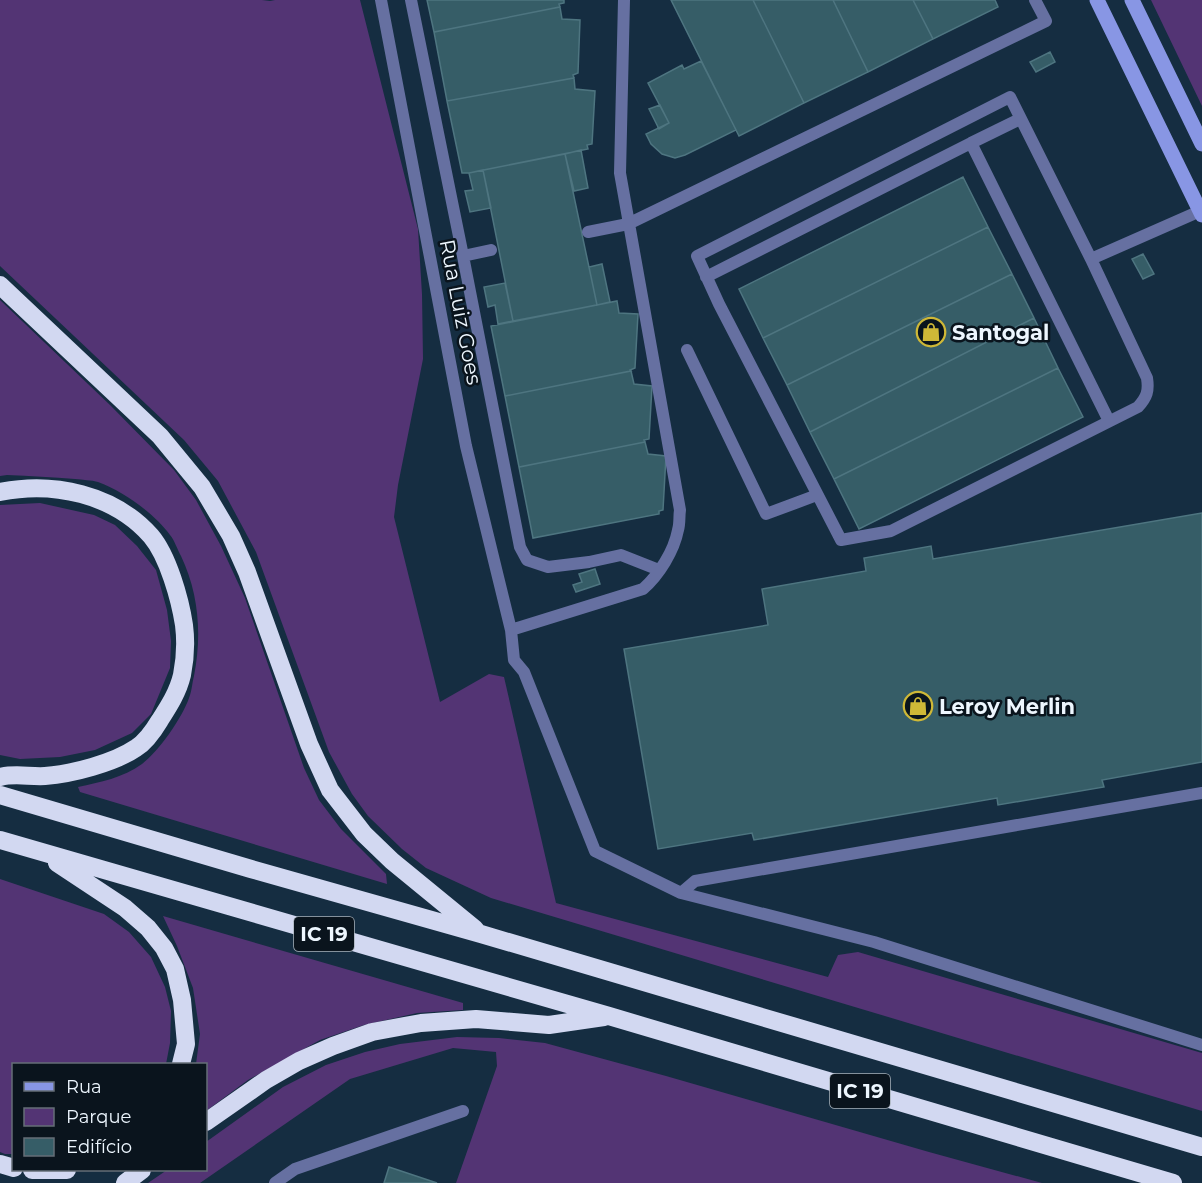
<svg xmlns="http://www.w3.org/2000/svg" width="1202" height="1183" viewBox="0 0 1202 1183" font-family="Montserrat,sans-serif">
	<rect width="100%" height="100%" fill="#152d41"/>
	<path fill="#533474" d="M0,0H262L270,1L275,0H360L418,229L422,294L423,359L398,485L394,517L440,702L489,674L504,677L556,903L828,977L838,955L858,952L1202,1053V1111L491,898L426,868L402,849L368,816L352,794L329,752L256,552L218,481L184,440L0,266Z
		M1151,0H1202V106Z
		M0,300L110,405L174,470L196,500L221,546L245,598L304,768L319,800L341,829L386,874L387,884L80,792L78,787C100,782 123,778 142,764C159,751 182,718 189,698C192,691 192,683 194,676C202,635 199,594 181,556C177,549 175,541 170,535C155,514 123,491 98,482C91,480 83,480 75,479C53,477 30,476 7,475L0,476Z
		M40,503L94,515L115,525L137,546L156,570L167,610L171,641L170,668L151,714L132,733L95,750L60,757L20,759L0,755V505Z
		M0,879L104,914L129,932L151,957L165,987L171,1011L170,1043L166,1064H14L13,1154H5L0,1152Z
		M163,916L463,1003V1010L417,1013L364,1025L320,1040L248,1080L206,1111V1064H196L200,1034L193,988L177,946Z
		M457,1037L499,1038L545,1043L666,1076L929,1152L1042,1183H456L497,1066L496,1052L453,1048L350,1079L200,1183H148L167,1170H206V1142L283,1087L326,1065L365,1052L400,1044Z"/>
	<path fill="#365d67" stroke="#4e7580" stroke-width="1.5" d="M427,0H564V3L559,4L560,7L434,32Z
		M671,0H753L804,103L739,136Z
		M753,0H833L868,72L804,103Z
		M833,0H913L933,39L868,72Z
		M913,0H995L998,7L933,39Z
		M560,7L562,19L580,20L578,73L573,75L574,78L447,101L434,32Z
		M1050,52L1055,62L1036,72L1030,62Z
		M701,61L736,130L685,155L675,158L662,154L651,144L646,134L669,123L648,83L682,65L684,69Z
		M574,78L575,89L595,91L592,144L587,145L588,149L469,173H462L447,101Z
		M660,105L669,123L659,129L649,109Z
		M581,150L588,188L574,191L565,154Z
		M565,154L597,305L513,321L483,170Z
		M483,170L491,208L470,212L465,191L473,190L469,173Z
		M963,177L988,227L763,338L739,289Z
		M988,227L1012,274L787,385L763,338Z
		M1143,254L1154,274L1143,279L1132,259Z
		M602,264L610,302L597,305L589,267Z
		M1012,274L1034,318L810,432L787,385Z
		M505,283L513,321L498,324L495,305L488,307L484,287Z
		M617,301L619,313L638,314L635,368L630,370L631,371L505,396L491,326Z
		M1034,318L1058,368L834,479L810,432Z
		M1058,368L1083,417L859,529L834,479Z
		M631,371L634,384L652,386L649,439L644,440L645,442L519,467L505,396Z
		M645,442L648,454L666,456L663,510L659,511V514L533,538L519,467Z
		M1202,513V762L1102,780L1104,787L998,805L997,798L754,840L752,833L658,849L624,649L768,625L762,589L866,571L864,558L931,546L933,559Z
		M595,569L600,584L576,592L573,585L582,582L579,574Z
		M389,1167L437,1183H384Z"/>
	<g fill="none" stroke-linecap="round" stroke-linejoin="round">
		<path stroke="#6670a1" stroke-width="12" d="M381,0L466,446L511,630L514,660L524,672L595,851L681,893L874,942L1202,1045
			M411,0L463,256L520,547L527,560L548,567L589,562L621,555L659,570
			M1010,97L1091,259L1147,378C1149,391 1147,397 1138,407L891,531L841,540L719,304L697,256Z
			M971,143L1020,119
			M588,232L628,224L1046,21L1035,0
			M463,256L491,250
			M1091,259L1200,211
			M706,277L971,143L1109,421
			M687,350L766,514L817,495
			M511,630L643,589C659,575 674,551 678,530C680,524 679,516 680,510L620,173L624,0
			M681,893L695,881L1202,793
			M275,1183L295,1169L463,1111"/>
		<path stroke="#8896e4" stroke-width="15" d="M1097,0L1202,215
			M1132,0L1202,144"/>
		<path stroke="#d2d8f1" stroke-width="18" d="M0,285L160,436L202,487L231,536L247,572L309,744L330,790L364,834L392,861L475,929
			M0,492C53,481 114,494 151,536C168,556 180,599 184,625C186,641 185,660 182,675C178,692 169,706 160,720C154,730 146,742 136,748C114,763 72,774 45,776C30,777 15,773 0,777
			M0,795L251,869L481,934L1202,1147
			M0,840L609,1016L1173,1183
			M57,863L125,908L148,928L164,948L175,969L182,1000L186,1044L181,1064
			M206,1122L266,1080L299,1061L333,1046L372,1032L421,1023L476,1019L549,1025L604,1017
			M0,1164L14,1168
			M32,1170H67
			M125,1183L142,1170"/>
	</g>
	<defs>
		<g id="shop-ring" transform="scale(1.5)"><circle r="9.5" fill="#0a141d" stroke="#cfb837" stroke-width="1.5"/><path d="M-5-2.5h2.3a2.7 3.5 0 0 1 5.4 0H5L5.5 6h-11ZM-1.5-2.5h3a1.5 2.3 0 0 0-3 0Z" fill="#cfb837"/></g>
	</defs>
	<g fill-rule="evenodd">
		<use href="#shop-ring" x="931" y="332"/>
		<use href="#shop-ring" x="918" y="706"/>
	</g>
	<g text-anchor="middle" dominant-baseline="central" stroke-width="5" stroke-linejoin="round" paint-order="stroke">
		<g fill="#0a141d" stroke="#a9b2ba" stroke-width="1.5">
			<rect x="294" y="917" width="60" height="34" rx="4.5"/>
			<rect x="830" y="1074" width="60" height="34" rx="4.5"/>
		</g>
		<g font-size="20" font-weight="bold" fill="#edf6fe">
			<text x="324" y="934">IC 19</text>
			<text x="860" y="1091">IC 19</text>
		</g>
		<g font-size="21" fill="#edf6fe" stroke="#0a141d">
			<text transform="translate(461 312) rotate(79)">Rua Luiz Goes</text>
		</g>
		<g font-size="21" font-weight="bold" fill="#edf6fe" stroke="#0a141d" text-anchor="start">
			<text x="952" y="332">Santogal</text>
			<text x="939" y="706">Leroy Merlin</text>
		</g>
	</g>
	<rect x="12" y="1063" width="195" height="108" fill="#0a141d" stroke="#656e77" stroke-width="1.5"/>
	<rect x="24" y="1082" width="30" height="9" fill="#8896e4" stroke="#656e77" stroke-width="1.5"/>
	<text x="66" y="1093" font-size="18" fill="#edf6fe">Rua</text>
	<rect x="24" y="1108" width="30" height="18" fill="#533474" stroke="#656e77" stroke-width="1.5"/>
	<text x="66" y="1123" font-size="18" fill="#edf6fe">Parque</text>
	<rect x="24" y="1138" width="30" height="18" fill="#365d67" stroke="#656e77" stroke-width="1.5"/>
	<text x="66" y="1153" font-size="18" fill="#edf6fe">Edifício</text>
</svg>
